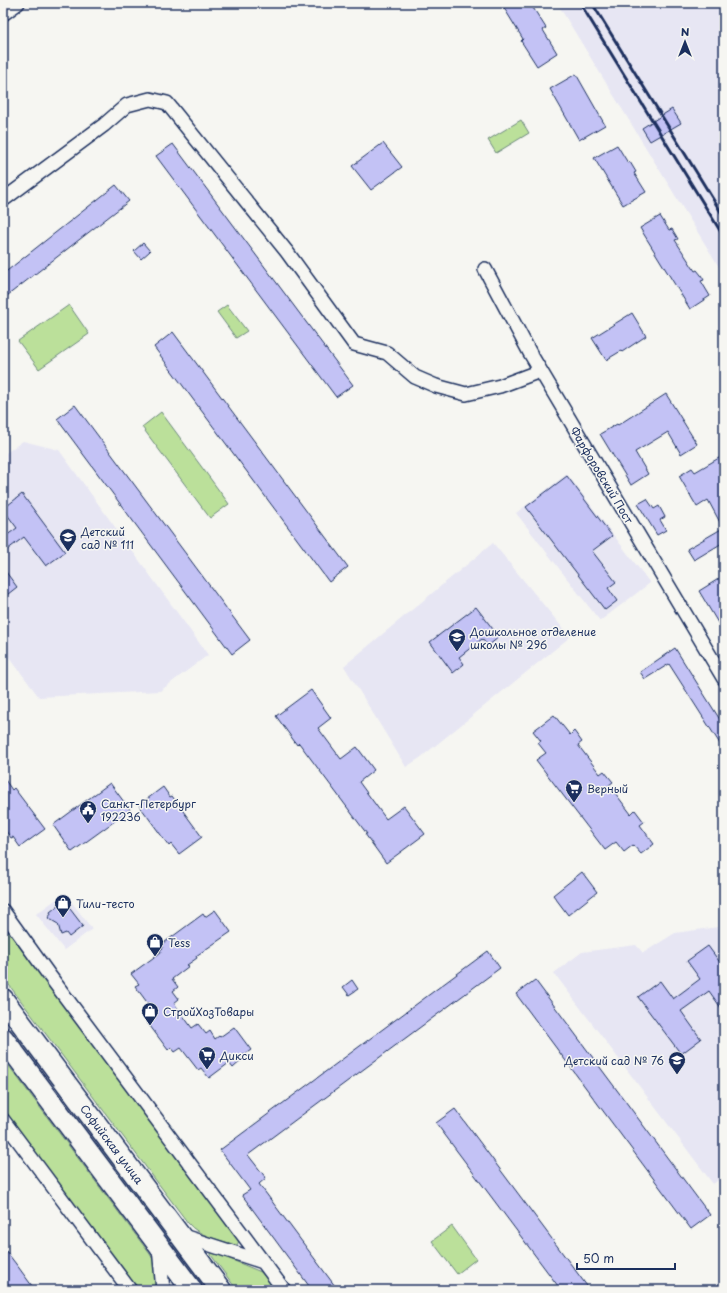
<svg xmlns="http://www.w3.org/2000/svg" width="727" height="1293" viewBox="0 0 727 1293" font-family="'Playpen Sans',sans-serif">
	<rect width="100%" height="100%" fill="#f6f6f2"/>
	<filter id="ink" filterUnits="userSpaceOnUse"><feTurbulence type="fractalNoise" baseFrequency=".025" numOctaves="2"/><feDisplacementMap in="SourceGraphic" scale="8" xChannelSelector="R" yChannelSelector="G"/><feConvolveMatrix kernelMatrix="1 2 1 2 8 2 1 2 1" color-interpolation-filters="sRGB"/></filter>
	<g filter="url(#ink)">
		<path fill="#e7e6f3" d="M557,3H724V275Z
			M23,441L59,450L208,655L160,691L39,697L3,649V455Z
			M567,474L650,583L600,621L516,513Z
			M493,543L570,637L420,758L406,767L344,666Z
			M65,893L92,929L64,950L36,914Z
			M718,927L724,936V1176L713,1184L554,973L582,952L636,945L643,953L675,933Z"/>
		<path fill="#bbe09a" stroke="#6b887c" d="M521,120L529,133L496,153L488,140Z
			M69,305L89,334L39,369L18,341Z
			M227,305L247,331L236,338L217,312Z
			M161,412L229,504L210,518L142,427Z
			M3,925L239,1241L237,1245H235C220,1240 198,1236 188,1223L3,977Z
			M3,1058L150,1254L154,1261L157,1290H139L3,1109Z
			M452,1226L476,1259L457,1274L432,1241Z
			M213,1252L261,1272L275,1290H237L211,1255V1253Z"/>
		<path fill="#c3c2f5" stroke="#1b2f5e" d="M501,3H530L546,28L543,30L557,53L537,66L521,41L523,39Z
			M576,74L605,125L579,140L550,89Z
			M672,109L681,123L650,141L642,128Z
			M383,143L402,167L371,190L352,166Z
			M173,144L353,385L336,397L156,156Z
			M617,145L628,163L630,162L636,172L634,173L646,192L623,205L594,158Z
			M116,185L129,201L3,299V274Z
			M660,216L669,230L672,229L678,239L675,240L695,271L697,270L701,275L704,280L701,281L710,296L690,309L640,228Z
			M143,243L150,251L141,259L134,251Z
			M632,313L646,336L622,352L621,351L606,360L592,338Z
			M173,332L348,567L329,582L154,347Z
			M666,394L697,444L681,454L668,432L635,452L648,474L631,485L600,434L617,424L618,425Z
			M75,405L250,640L232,654L57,419Z
			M724,455V542L694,560L687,549L723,528L708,500L697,507L679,476L692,468L695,472Z
			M567,476L612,536L592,551L616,582L608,588L617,601L605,610L526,507Z
			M22,494L65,552L46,566L24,537L3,553V538L17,528L3,509Z
			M647,499L654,509L659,506L665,517L660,520L666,530L657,535L638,504Z
			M3,568L17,587L3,598Z
			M720,578L724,586V633L699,591Z
			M476,607L499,637L488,646L482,639L459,657L464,664L453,673L430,642Z
			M675,648L724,726V750L669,664L645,679L640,672Z
			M311,690L331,718L318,728L341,759L357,747L374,770L359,782L386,819L404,806L425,834L386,863L365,834H367L299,743L297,745L276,716Z
			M554,715L570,735L574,731L582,742L578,745L600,774L604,771L613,782L609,785L631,814L635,810L644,822L640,825L654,844L641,854L633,845L624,852L616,842L605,850L536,760L546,753L538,743L541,741L533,731Z
			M3,777L12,790L14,788L45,829L20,847L13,837L11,838L3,827Z
			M110,783L130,810L72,852L53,825Z
			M163,787L170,797L172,796L202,837L179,854L171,844L169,846L139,805Z
			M582,872L597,892L568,915L553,895Z
			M64,901L83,926L69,937L66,933L61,935L58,924L48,918L51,914L50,912Z
			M215,910L231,932L196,956L197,958L187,965L189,966L172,979L178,987L173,991L179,999L174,1003L192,1028L198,1024L206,1034L210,1031L215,1039L219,1036L220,1037L234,1027L251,1050L241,1057L243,1059L233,1068L229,1063L209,1078L201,1068L198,1070L181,1048L175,1052L171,1047L168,1050L150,1026L146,1021L150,1018L146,1013L152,1009L135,986L139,984L131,974L161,952L160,950L163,948L161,945L203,914L205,917Z
			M708,946L724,968V1012L709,991L681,1011L701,1039L681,1054L638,997L660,981L673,999L700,979L687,961Z
			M488,951L500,968L248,1155L266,1178L259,1184L338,1290H312L242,1195L250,1190L220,1150Z
			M352,980L358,989L349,995L343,987Z
			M535,980L710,1215L691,1229L516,994Z
			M455,1109L543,1227L590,1290H561L436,1123Z
			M3,1247L19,1268L35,1290H10L3,1281Z"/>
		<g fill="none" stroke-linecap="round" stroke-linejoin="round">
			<g stroke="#1b2f5e" stroke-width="16">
				<path id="street" d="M3,14L18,3
					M3,200L104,125L127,105L150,99L167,103L287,252L354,344L387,353L415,377L436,386L466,394L500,386L540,371
					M485,269L530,353L724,679
					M3,911L49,975L284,1290
					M3,1120L130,1290
					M180,1235L263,1262
					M159,1248L163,1290"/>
			</g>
			<g stroke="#1b2f5e" stroke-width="23">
				<path id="primary" d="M3,999L221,1290
					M3,1038L192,1290"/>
			</g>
			<use href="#street" stroke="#f6f6f2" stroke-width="13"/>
			<use href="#primary" stroke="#f6f6f2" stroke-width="20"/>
			<path stroke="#1b2f5e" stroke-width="3" d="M580,3L724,237
				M592,3L724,217"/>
		</g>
	</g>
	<defs>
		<g id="school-pin" transform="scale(0.9)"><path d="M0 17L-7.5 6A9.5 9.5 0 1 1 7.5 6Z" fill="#1b2f5e" stroke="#f6f6f2"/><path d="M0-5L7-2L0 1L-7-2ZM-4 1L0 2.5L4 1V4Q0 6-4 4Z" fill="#fff"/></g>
		<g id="supermarket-pin" transform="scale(0.9)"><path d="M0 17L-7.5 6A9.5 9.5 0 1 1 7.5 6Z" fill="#1b2f5e" stroke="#f6f6f2"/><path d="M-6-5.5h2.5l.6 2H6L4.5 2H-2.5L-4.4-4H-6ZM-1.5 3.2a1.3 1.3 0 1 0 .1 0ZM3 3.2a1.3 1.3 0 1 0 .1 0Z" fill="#fff"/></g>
		<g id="civic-pin" transform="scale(0.9)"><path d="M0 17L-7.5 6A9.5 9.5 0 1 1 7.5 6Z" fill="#1b2f5e" stroke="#f6f6f2"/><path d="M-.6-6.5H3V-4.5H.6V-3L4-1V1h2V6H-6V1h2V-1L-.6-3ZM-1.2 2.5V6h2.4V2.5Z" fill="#fff"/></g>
		<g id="shop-pin" transform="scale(0.9)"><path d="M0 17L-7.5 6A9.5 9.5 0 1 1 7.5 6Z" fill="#1b2f5e" stroke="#f6f6f2"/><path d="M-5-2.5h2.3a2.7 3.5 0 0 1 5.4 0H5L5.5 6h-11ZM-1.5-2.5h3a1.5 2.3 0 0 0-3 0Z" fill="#fff"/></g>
	</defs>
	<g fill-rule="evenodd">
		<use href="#school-pin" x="68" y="537"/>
		<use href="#school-pin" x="457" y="637"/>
		<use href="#supermarket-pin" x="574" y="788"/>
		<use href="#civic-pin" x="88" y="809"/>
		<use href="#shop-pin" x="63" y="903"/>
		<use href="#shop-pin" x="155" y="942"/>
		<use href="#shop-pin" x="150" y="1011"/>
		<use href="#supermarket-pin" x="207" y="1055"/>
		<use href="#school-pin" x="677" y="1060"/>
	</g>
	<g text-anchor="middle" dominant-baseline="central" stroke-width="3" stroke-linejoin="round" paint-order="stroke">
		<g font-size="11" fill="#1b2f5e" stroke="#f6f6f2">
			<text transform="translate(602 475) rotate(59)">Фарфоровский Пост</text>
			<text transform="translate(112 1144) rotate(53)">Софийская улица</text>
		</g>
		<g font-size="11" fill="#1b2f5e" stroke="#f6f6f2" text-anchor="start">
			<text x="81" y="531">Детский<tspan x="81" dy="13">сад № 111</tspan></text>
			<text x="470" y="631">Дошкольное отделение<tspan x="470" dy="13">школы № 296</tspan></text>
			<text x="587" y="788">Верный</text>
			<text x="101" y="803">Санкт-Петербург<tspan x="101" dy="13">192236</tspan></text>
			<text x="76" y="903">Тили-тесто</text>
			<text x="168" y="942">Tess</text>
			<text x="163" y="1011">СтройХозТовары</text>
			<text x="220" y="1055">Дикси</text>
			<text x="664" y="1060" text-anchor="end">Детский сад № 76</text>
		</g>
	</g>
	<rect width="727" height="1293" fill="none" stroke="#f6f6f2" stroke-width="16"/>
	<rect x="8" y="8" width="711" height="1277" fill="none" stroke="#1b2f5e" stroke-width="1.5" filter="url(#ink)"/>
	<g transform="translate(685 42)" stroke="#f6f6f2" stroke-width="3" paint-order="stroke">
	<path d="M0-3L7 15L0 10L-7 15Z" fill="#1b2f5e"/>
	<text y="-6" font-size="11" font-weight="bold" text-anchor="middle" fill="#1b2f5e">N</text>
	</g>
	<path d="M577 1263v6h98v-6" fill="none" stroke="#1b2f5e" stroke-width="2"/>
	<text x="583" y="1263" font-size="12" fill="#1b2f5e" stroke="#f6f6f2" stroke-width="3" paint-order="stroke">50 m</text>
</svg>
